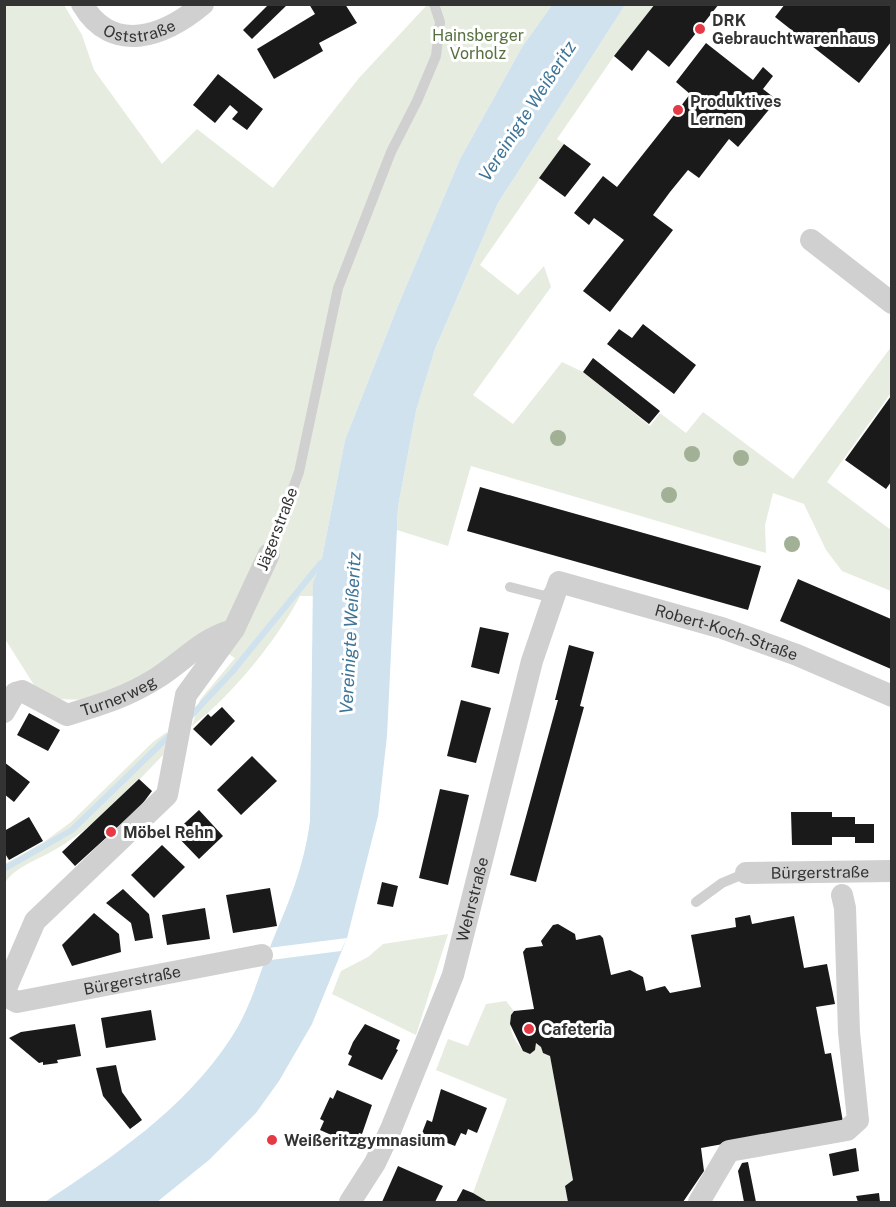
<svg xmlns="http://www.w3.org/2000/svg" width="896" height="1207" viewBox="0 0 896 1207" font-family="'Public Sans',sans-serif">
	<rect width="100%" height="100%" fill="#fff"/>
	<path fill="#e6ecdf" d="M5,5H64L82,35L94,70L162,164L197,129L273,188L359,78L427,5H552L522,47L460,159L397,308L345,440L321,563L313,582V596H300C277,640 232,695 192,726L200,700L235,658L202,638L131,682L90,700L54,699L34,685L5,639Z
		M625,5L654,6L614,56L557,139L564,144L480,265L518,295L544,266L551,287L473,395L513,424L562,362L583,372L650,426L660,413L686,433L703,412L793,479L891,347V393L827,482L891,530V591L842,571L826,550L804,504L773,493L765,525L766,553L471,466L448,546L397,530L398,507L416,411L435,349L498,203Z
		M167,732L165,753C130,789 94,829 49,853C34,861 13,869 5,883V864L44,842L71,822L153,742Z
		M448,934L416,1035L332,994L341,971L368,957L383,944Z
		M506,1001L514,1011C503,1024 517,1049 530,1054L535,1050L536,1043L541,1047L543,1053L550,1056L573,1180L565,1186L568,1202H488L473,1193L507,1099L436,1070L448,1039L468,1046L486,1004Z"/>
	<path fill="#cfe2ee" d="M552,5H625L498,203L435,349L416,411L398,507L387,736L378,816L347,938L312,1024L279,1081L256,1113L209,1160L157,1202H45C114,1156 185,1109 231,1038C251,1008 259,974 272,942C290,900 304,866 310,821L313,582L321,563L345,440L397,308L460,159L522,47Z"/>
	<path fill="#fff" d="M347,938L341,951L263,961L268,948Z"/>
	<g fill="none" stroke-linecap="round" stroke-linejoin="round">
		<path stroke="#cfe2ee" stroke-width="6" d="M190,717L232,672L321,563L326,560
			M4,869L72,830L171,734"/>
	</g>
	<path fill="#1a1a1a" d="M269,4H288L252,39L243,30Z
		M309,4H345L357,23L319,43L323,51L274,79L257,49L315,14Z
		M655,4H719L669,67L648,50L632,71L614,56Z
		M785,4H891V42L859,83L775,17Z
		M706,43L753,80L763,67L773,76L763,89L777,100L738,147L729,139L699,178L688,170L670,192L653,215L673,230L610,312L583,291L624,240L594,218L589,225L574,213L603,176L617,187L678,110L690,94L676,82Z
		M218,74L263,109L247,130L232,119L238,112L230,105L215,123L193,105Z
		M564,144L591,164L565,197L539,178Z
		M643,324L696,365L674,394L607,344L619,329L632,338Z
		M593,358L660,411L649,424L583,372Z
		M891,396V482L886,489L845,460Z
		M480,487L761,566L748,610L467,531Z
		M798,579L891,619V669L780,621Z
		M480,627L509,633L499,674L471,667Z
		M569,645L594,652L580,706L584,707L536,882L510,875L558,700H555Z
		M461,700L491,708L476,763L447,756Z
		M222,707L235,721L211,746L193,729L208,714L211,717Z
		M29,713L60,730L48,751L17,735Z
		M252,756L277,781L241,815L217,790Z
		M4,762L30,782L14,802L4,794Z
		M139,779L152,791L140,807L75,866L62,852Z
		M440,789L469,795L448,885L419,878Z
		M199,810L223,836L199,859L174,833Z
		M791,812H832V817H855V824H874V843H855V837H832V845H792Z
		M29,817L43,841L9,860L4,852V831Z
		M162,845L185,867L154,898L131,875Z
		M382,882L398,886L393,907L377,904Z
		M270,888L277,926L233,933L226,895Z
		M123,889L149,914L153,938L135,941L131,923L106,903Z
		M205,908L210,939L167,945L162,915Z
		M94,913L119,934L121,952L72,966L62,945Z
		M750,915L752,924L794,916L804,968L827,964L835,1004L816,1007L825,1054L831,1053L843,1122L701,1148L704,1171L683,1202H568L565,1186L573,1180L550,1056L543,1053L541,1047L536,1043L535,1050L530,1054L523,1051L510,1024L511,1015L514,1011L534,1009L523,952L526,948L543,946L541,941L553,925L558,924L575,934L576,940L600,935L603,938L611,975L630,970L643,977L646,991L665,986L670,993L701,987L691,935L736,927L735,918Z
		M151,1010L156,1040L106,1048L101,1018Z
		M75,1024L81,1056L57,1060L58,1063L43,1065V1062L39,1063L9,1038L21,1032Z
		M365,1024L400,1040L396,1049L398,1050L382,1080L348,1065L352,1056L348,1054L353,1042Z
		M116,1065L122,1092L142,1120L130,1129L103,1096L96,1068Z
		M441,1089L487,1108L477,1133L468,1129L466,1135L461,1133L455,1146L422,1133L427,1120L432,1122Z
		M337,1090L372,1105L362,1134L359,1133L354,1145L320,1130L324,1121L320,1119L330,1097L333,1099Z
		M856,1148L859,1171L833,1176L829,1154Z
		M748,1162L756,1202H744L738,1171L742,1163Z
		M398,1166L443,1186L435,1202H382Z
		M463,1189L473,1193L488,1202H456Z
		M879,1193L880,1202H858L856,1196Z"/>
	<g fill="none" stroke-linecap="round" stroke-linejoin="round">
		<path stroke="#d0d0d0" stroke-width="10" d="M269,554L299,472L338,288L391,152L417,101L436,56L440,22L434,4
			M510,587L545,596L552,588
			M696,902L722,883L746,873"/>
		<g stroke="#d0d0d0" stroke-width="22">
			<path id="s1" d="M82,4C113,57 166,35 203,4"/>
			<path d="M811,240L892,303"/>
			<path id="s2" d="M4,712L15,693L22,691L67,715C100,705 127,697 157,678C181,663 202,639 230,631"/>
			<path id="s3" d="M746,873L892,871"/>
			<path d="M4,993L35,921L167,795L186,695L234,629L269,554"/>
			<path id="s4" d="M4,995L17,1002L262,955"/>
			<path id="s5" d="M350,1202L375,1163L391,1129L453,975L532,661L559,582L722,628L797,655L892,696"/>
			<path d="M699,1202L729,1151L847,1130L858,1120L849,1032L845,908L842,895"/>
		</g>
	</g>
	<g fill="#a2b095">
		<circle cx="558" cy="438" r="8"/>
		<circle cx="692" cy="454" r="8"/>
		<circle cx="741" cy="458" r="8"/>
		<circle cx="669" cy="495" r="8"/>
		<circle cx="792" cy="544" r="8"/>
	</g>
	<g fill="#e63946" stroke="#fff" stroke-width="2">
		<circle cx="700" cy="29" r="6"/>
		<circle cx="678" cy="110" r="6"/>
		<circle cx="111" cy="832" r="6"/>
		<circle cx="529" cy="1029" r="6"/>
		<circle cx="272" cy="1140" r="6"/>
	</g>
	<g text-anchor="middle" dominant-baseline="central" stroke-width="6" stroke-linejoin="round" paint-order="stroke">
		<g font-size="16" font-weight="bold" fill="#333" stroke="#fff" text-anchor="start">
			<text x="712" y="20">DRK<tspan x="712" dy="18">Gebrauchtwarenhaus</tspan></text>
			<text x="690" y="101">Produktives<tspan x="690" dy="18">Lernen</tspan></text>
			<text x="123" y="832">Möbel Rehn</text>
			<text x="541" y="1029">Cafeteria</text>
			<text x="284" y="1140">Weißeritzgymnasium</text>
		</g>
		<g font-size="16" fill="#333" stroke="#fff">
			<text stroke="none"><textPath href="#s1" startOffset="70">Oststraße</textPath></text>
			<text transform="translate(277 529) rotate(-69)">Jägerstraße</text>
			<text stroke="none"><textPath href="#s5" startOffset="832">Robert-Koch-Straße</textPath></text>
			<text stroke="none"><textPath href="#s2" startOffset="135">Turnerweg</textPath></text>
			<text stroke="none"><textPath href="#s3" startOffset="74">Bürgerstraße</textPath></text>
			<text stroke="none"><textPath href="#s5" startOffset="328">Wehrstraße</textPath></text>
			<text stroke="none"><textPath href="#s4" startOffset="132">Bürgerstraße</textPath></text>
		</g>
		<g font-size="16" fill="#56703f" stroke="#fff">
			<text x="478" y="35">Hainsberger<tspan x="478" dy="18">Vorholz</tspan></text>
		</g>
		<g font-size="18" font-style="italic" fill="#3f7597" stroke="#fff">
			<text transform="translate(527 111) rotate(-57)">Vereinigte Weißeritz</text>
			<text transform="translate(350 633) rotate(-87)">Vereinigte Weißeritz</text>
		</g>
	</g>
	<rect width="896" height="1207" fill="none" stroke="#333333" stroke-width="12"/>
</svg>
